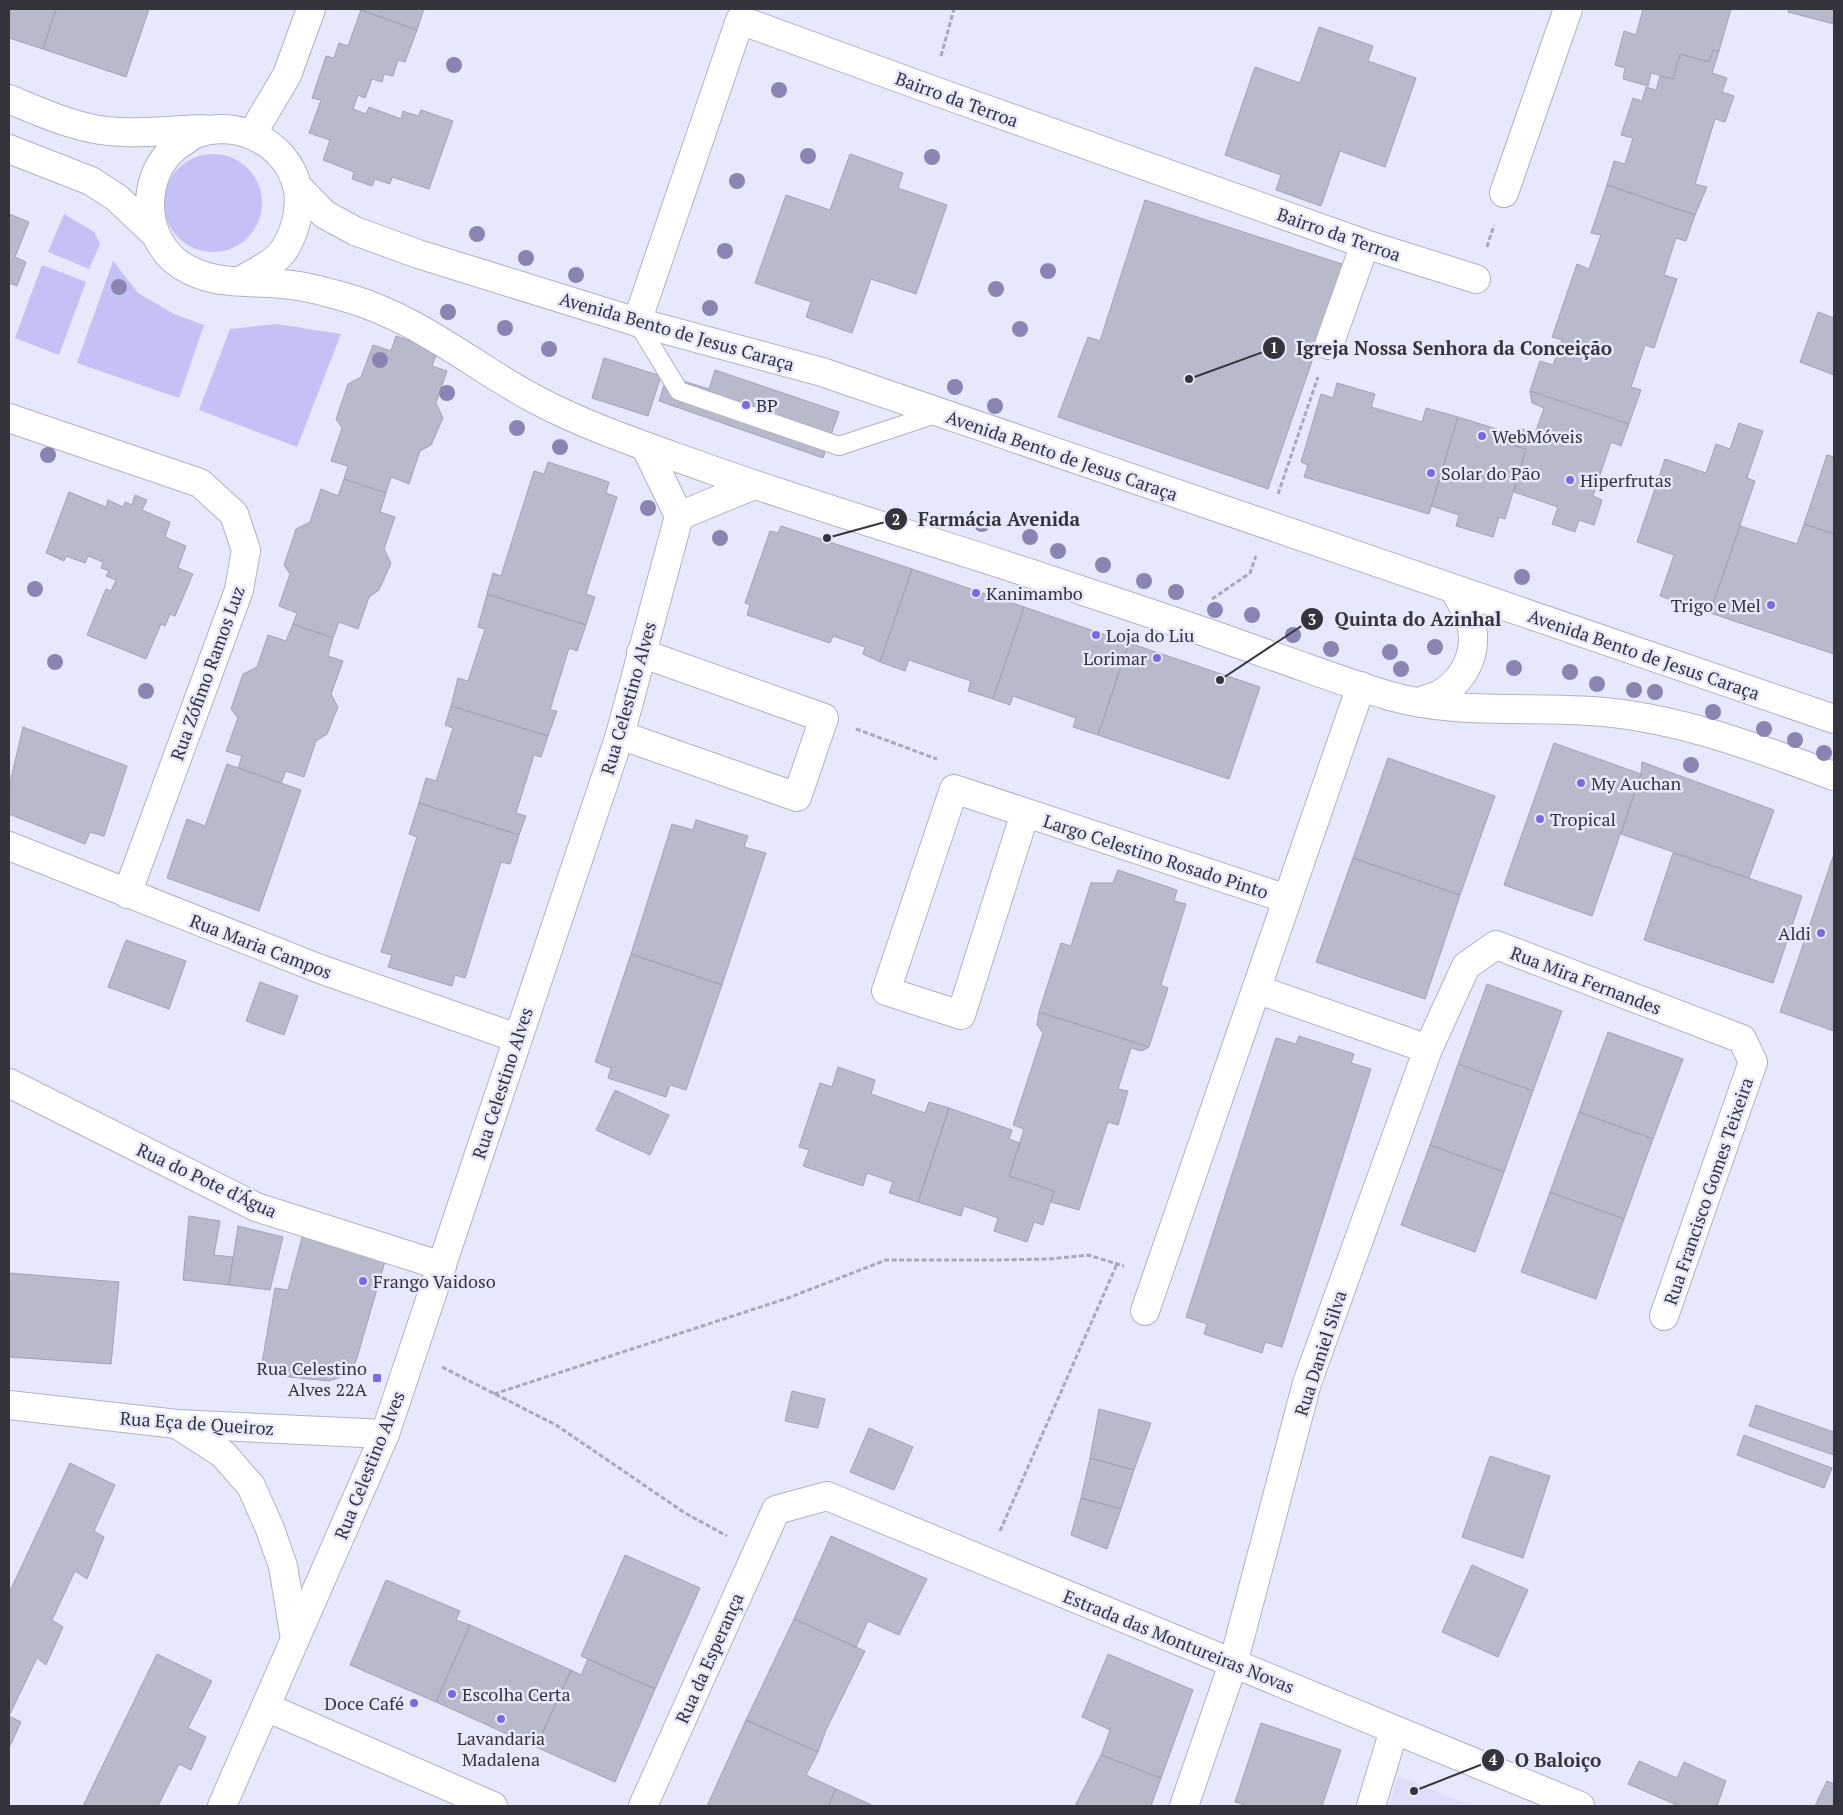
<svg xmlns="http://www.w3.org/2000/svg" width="1843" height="1815" viewBox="0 0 1843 1815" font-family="'PT Serif',serif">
	<rect width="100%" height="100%" fill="#e8e8fc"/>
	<path fill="#dfdefa" d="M1398,1776L1472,1806H1389Z"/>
	<path fill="#c3c1f5" d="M164 203a49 49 0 1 1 98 0a49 49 0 1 1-98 0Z
		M64,214L94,232L100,244L89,269L48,252Z
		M113,261L138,293L174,314L204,325L179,398L77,363Z
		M42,265L86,282L59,355L15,338Z
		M277,324L341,334L297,447L199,410L230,329Z"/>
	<path fill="#b9b9cc" stroke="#a3a2b5" d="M9,9H56L43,49L9,38Z
		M56,9H149L126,77L43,49Z
		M357,9H424L417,30Z
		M1643,9H1731L1719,51L1713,50L1709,62L1680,54L1673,79L1651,73L1648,86L1623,79L1625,68L1615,65L1624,31L1636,35Z
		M1789,9H1834V24L1788,12Z
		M361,10L417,30L405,62L398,60L393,76L384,74L382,82L372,79L365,98L358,95L353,109L366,114L369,107L401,119L403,111L418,116L421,110L453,121L429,189L392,177L390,184L375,179L372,186L352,179L354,172L323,160L330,140L309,133L321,100L312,98L326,56L334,58L339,43L348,46Z
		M1319,27L1373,46L1368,61L1416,78L1385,167L1340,151L1321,206L1276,190L1281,175L1225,155L1255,67L1300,83Z
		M1713,50L1719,51L1712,73L1727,78L1722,92L1734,96L1725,122L1715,119L1695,184L1707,187L1695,215L1607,185L1614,161L1625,164L1633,138L1621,135L1633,98L1642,101L1646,87L1656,90L1660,76L1673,79L1680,54L1709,62Z
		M850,154L903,173L898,188L947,205L916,294L871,279L852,333L806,317L811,302L755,283L786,195L830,210Z
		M1607,185L1695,215L1686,241L1676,238L1664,275L1677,279L1654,348L1645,345L1631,387L1641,390L1629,424L1530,391L1540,361L1553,365L1562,340L1552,337L1577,264L1589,269L1601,235L1591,233Z
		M1145,200L1345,265L1268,489L1058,417L1088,337L1100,341Z
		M9,214L29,222L15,257L26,262L17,286L9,283Z
		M1818,312L1834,318V375L1800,362Z
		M396,336L438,351L432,366L447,371L436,403L443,418L431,445L420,451L409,484L391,477L386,493L344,479L348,466L331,461L342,428L336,419L348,384L361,377L373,345L391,351Z
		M604,358L661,376L648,416L592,398Z
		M715,370L839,412L823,458L659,401L667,376L709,389Z
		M1337,383L1375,394L1371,407L1422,422L1426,408L1458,417L1429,514L1304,477L1308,465L1301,462L1321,394L1333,398Z
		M1530,391L1629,424L1621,446L1611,442L1593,496L1602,500L1594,525L1579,520L1575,532L1552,524L1558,507L1514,492L1526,449L1514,446L1520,428L1535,434L1544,408L1532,403Z
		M1458,417L1497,429L1494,439L1526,449L1505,519L1499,517L1493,537L1456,526L1459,515L1431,506Z
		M1739,423L1763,431L1747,478L1755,481L1710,613L1660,596L1674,555L1637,542L1665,459L1706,473L1716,444L1730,449Z
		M1827,455L1834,457V534L1804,524Z
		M548,462L609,482L606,493L617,497L586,594L595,597L586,625L487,594L493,573L501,576L534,471L544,474Z
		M344,479L386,493L380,512L395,517L384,549L391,563L379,590L369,597L358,629L339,622L333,638L293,624L297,613L279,606L290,574L284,565L296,529L310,522L321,489L338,496Z
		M69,492L106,507L108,500L123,507L125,502L132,505L135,495L147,500L142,510L170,522L165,537L186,546L178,568L193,574L175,616L170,614L165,626L161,624L146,659L87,635L106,589L111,591L116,580L106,576L109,571L101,568L103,562L88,556L85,563L66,556L64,561L46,553Z
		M1804,524L1834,534V654L1710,613L1740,526L1797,544Z
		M781,526L912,569L880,662L863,654L865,647L833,636L830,643L747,615L750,605L745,603L770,531L778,533Z
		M912,569L1024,607L993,699L968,691L971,681L909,660L905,671L880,662Z
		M487,594L586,625L577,651L569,648L550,710L557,711L548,736L451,706L458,678L468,681L485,629L478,627Z
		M1024,607L1129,643L1098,735L1073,727L1076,718L1013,696L1010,705L993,699Z
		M293,624L333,638L328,656L343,661L331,694L338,707L327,734L316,741L304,777L286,771L281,783L238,768L242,756L226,751L238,718L231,709L243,674L257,667L268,635L286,641Z
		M1129,643L1260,687L1229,779L1098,735Z
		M451,706L548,736L541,757L534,755L516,813L526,816L519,835L419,803L426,778L436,781L453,728L445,725Z
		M23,727L127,766L104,836L90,832L85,844L9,814V787Z
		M1554,743L1641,774L1592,916L1504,885Z
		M1388,758L1495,796L1460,895L1353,858Z
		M1642,762L1774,810L1749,878L1621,834L1641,774Z
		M227,764L301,790L259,911L167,878L187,819L205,826Z
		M419,803L519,835L510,864L501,862L465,978L455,975L452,986L388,967L392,955L381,952L417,837L409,834Z
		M696,820L748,836L744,847L766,853L722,985L631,954L672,824L693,830Z
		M1673,853L1802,896L1773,983L1644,940Z
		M1834,854V1031L1780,1012Z
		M1353,858L1460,895L1425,999L1316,962Z
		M1118,870L1177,890L1174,901L1186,904L1161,985L1168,988L1149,1047L1039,1012L1061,943L1071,946L1091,883H1113Z
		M126,940L186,961L169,1009L108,987Z
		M631,954L722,985L686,1090L670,1085L666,1097L608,1078L611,1068L595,1062Z
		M260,982L298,996L284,1035L246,1021Z
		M1487,984L1562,1011L1533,1091L1458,1064Z
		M1039,1012L1149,1047L1142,1051L1131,1048L1118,1089L1128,1091L1118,1125L1108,1122L1079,1210L1051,1202L1054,1191L1009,1176L1024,1129L1013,1125L1043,1033L1037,1025Z
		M1608,1032L1683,1059L1653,1139L1579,1112Z
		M1299,1036L1354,1054L1351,1063L1371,1069L1282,1347L1265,1342L1262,1353L1204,1334L1207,1324L1186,1317L1276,1038L1296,1044Z
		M1458,1064L1533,1091L1504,1172L1430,1145Z
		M838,1067L875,1080L871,1094L925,1113L929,1102L949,1108L918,1202L889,1193L893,1182L867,1173L863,1186L803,1166L809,1150L799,1147L820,1083L832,1087Z
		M615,1090L669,1115L650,1155L596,1130Z
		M949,1108L1012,1130L1009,1139L1020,1143L1009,1176L1054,1191L1043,1225L1034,1222L1027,1242L994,1231L998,1218L964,1206L961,1216L918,1202Z
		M1579,1112L1653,1139L1624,1219L1550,1192Z
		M1430,1145L1504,1172L1475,1252L1401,1225Z
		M1550,1192L1624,1219L1596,1299L1521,1272Z
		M189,1216L220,1221L214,1255L233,1257L229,1285L183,1280Z
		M238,1226L283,1237L270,1290L229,1285Z
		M303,1234L386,1258L357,1358L352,1370L341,1377L329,1381L260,1374L275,1288L288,1290Z
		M9,1273L119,1282L111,1364L9,1357Z
		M792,1391L825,1399L818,1428L785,1421Z
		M1756,1405L1834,1432V1455L1749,1426Z
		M1099,1409L1151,1423L1134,1470L1090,1458Z
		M869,1428L913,1447L894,1490L850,1472Z
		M1744,1435L1832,1468L1824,1488L1737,1455Z
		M1490,1456L1550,1476L1523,1558L1462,1537Z
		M1090,1458L1134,1470L1121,1509L1081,1498Z
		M70,1463L115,1485L94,1531L104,1537L87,1579L75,1571L52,1620L63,1627L46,1665L37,1658L9,1716L21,1722L9,1748V1593Z
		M1081,1498L1121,1509L1107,1549L1071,1535Z
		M831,1536L927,1579L899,1635L868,1621L856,1647L794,1619Z
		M625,1555L700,1588L655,1689L581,1656Z
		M1472,1565L1528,1590L1498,1657L1442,1632Z
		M386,1580L460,1611L456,1620L470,1625L436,1702L350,1665Z
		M794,1619L865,1651L826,1730L818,1752L746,1720Z
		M470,1625L571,1670L536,1747L436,1702Z
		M157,1654L212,1681L188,1728L206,1737L191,1770L179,1764L158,1806H83Z
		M1108,1654L1193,1690L1161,1778L1101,1755L1110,1730L1082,1717Z
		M588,1659L655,1689L615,1782L536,1747L571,1670L581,1675Z
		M746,1720L818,1752L806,1775L836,1789L828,1806H707Z
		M1261,1723L1341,1750L1322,1806H1248L1235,1802Z
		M1101,1755L1161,1778L1151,1806H1075Z
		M1639,1761L1677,1778L1684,1762L1726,1781L1717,1806H1679L1628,1784Z
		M1827,1781L1834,1784V1806H1815Z
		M836,1789L874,1806H828Z"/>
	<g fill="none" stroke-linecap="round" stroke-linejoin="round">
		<g stroke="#b2b2c5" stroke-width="20">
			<path id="lane" d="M637,322L679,391L839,446L939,413"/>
		</g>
		<g stroke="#b2b2c5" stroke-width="30">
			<path id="street" d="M252,134L287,75L311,9
				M1504,193L1568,9
				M637,322L740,20L932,90L1365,244L1476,279
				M1329,345L1365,244
				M9,418L200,483L234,514L246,550L239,590L127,894
				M620,735L797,797L824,718L641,653
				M1025,813L961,1015L886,991L954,789L1287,899
				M9,846L320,969L517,1038
				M1256,989L1428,1049L1466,966L1496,945L1742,1039L1753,1062L1664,1316
				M9,1083L256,1207L442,1266
				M1145,1311L1361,686
				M9,1405L177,1424L385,1434
				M178,1425L223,1454L251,1486L270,1529L283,1566L295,1639
				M266,1707L493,1806
				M643,1806L776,1510L827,1496L1580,1806
				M1184,1806L1233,1664L1307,1383L1428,1049
				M1371,1806L1394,1730"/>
		</g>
		<g stroke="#b2b2c5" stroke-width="30">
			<path id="secondary" d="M9,99C38,111 68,125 100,130C133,135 170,130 203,129
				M9,149L91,181L117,198L155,234
				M297,186L324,214L355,231L418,254L637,322L822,372L1834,719
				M242,280C253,273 269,266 278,257C288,247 294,231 297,218C299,207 300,197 297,186C287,143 236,118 195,134C192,135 179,145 177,146C142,173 141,231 174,260C210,290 256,278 299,286C316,289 334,294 351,299C418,319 471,364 531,397C588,428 651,448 712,470C834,513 960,549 1083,591C1144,611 1206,632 1267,654C1308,668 1349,684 1390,696C1461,716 1533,705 1605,712C1685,720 1760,749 1834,776
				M679,516L754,485
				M1418,702C1426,699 1437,697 1444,692C1467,676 1479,648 1470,621C1466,610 1459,599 1454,589
				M222,1806L385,1434L620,735L679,516L645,446"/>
		</g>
		<path stroke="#a8a8b8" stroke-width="3" stroke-dasharray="5 2.5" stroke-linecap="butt" d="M941,56L954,9
			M1487,247L1494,225
			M1278,494L1318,377
			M1212,599L1250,573L1256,556
			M856,729L937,759
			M442,1367L556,1425L685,1513L727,1536
			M494,1394L788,1298L886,1260H997L1048,1259L1088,1255L1124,1266
			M1000,1531L1117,1264"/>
		<use href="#lane" stroke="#fff" stroke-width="18"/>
		<use href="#street" stroke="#fff" stroke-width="28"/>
		<use href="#secondary" stroke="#fff" stroke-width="28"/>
	</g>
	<g fill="#8984b2">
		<circle cx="454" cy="65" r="8"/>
		<circle cx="779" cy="90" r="8"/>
		<circle cx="808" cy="156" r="8"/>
		<circle cx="932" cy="157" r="8"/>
		<circle cx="737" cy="181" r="8"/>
		<circle cx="477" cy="234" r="8"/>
		<circle cx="725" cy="251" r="8"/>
		<circle cx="526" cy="258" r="8"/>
		<circle cx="1048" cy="271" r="8"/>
		<circle cx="576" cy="275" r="8"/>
		<circle cx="119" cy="287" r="8"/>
		<circle cx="996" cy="289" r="8"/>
		<circle cx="710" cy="308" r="8"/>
		<circle cx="448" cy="312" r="8"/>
		<circle cx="505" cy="328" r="8"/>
		<circle cx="1020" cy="329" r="8"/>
		<circle cx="549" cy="349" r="8"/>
		<circle cx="380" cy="360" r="8"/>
		<circle cx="955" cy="387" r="8"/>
		<circle cx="447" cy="393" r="8"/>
		<circle cx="995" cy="406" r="8"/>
		<circle cx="517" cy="428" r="8"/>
		<circle cx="560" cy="447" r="8"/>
		<circle cx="48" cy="455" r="8"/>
		<circle cx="648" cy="508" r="8"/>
		<circle cx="982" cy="524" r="8"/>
		<circle cx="1030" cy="537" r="8"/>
		<circle cx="720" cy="538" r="8"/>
		<circle cx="1058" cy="551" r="8"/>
		<circle cx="1103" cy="565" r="8"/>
		<circle cx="1522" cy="577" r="8"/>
		<circle cx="1144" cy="581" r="8"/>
		<circle cx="35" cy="589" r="8"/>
		<circle cx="1176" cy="592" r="8"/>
		<circle cx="1215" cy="610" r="8"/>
		<circle cx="1252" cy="615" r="8"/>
		<circle cx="1293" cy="635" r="8"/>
		<circle cx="1435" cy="647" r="8"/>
		<circle cx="1331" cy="649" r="8"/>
		<circle cx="1390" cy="652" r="8"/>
		<circle cx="55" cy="662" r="8"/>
		<circle cx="1514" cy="668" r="8"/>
		<circle cx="1401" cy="669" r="8"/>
		<circle cx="1570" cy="672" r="8"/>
		<circle cx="1597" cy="684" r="8"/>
		<circle cx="1634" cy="690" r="8"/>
		<circle cx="146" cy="691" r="8"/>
		<circle cx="1655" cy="692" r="8"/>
		<circle cx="1713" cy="712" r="8"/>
		<circle cx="1764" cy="729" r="8"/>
		<circle cx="1795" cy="740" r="8"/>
		<circle cx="1824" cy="753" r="8"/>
		<circle cx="1691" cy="765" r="8"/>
	</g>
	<g fill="#7b69e4" stroke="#e8e8fc" stroke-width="2">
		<circle cx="746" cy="405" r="5"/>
		<circle cx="1482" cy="436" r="5"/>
		<circle cx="1431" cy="473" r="5"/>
		<circle cx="1570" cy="480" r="5"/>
		<circle cx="976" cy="593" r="5"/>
		<circle cx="1771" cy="605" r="5"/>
		<circle cx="1096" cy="635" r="5"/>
		<circle cx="1157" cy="658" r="5"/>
		<circle cx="1581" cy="783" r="5"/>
		<circle cx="1540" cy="819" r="5"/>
		<circle cx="1821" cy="933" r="5"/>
		<circle cx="363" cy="1281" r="5"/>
		<rect x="372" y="1373" width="10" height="10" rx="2.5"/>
		<circle cx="452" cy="1694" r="5"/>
		<circle cx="414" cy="1703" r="5"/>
		<circle cx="501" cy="1719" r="5"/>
	</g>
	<g text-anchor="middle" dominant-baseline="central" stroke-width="5" stroke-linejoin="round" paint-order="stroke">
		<g font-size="18" fill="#34343c" stroke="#e8e8fc">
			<text transform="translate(957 99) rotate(20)">Bairro da Terroa</text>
			<text transform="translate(1339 234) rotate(19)">Bairro da Terroa</text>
			<text transform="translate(677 331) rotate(16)">Avenida Bento de Jesus Caraça</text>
			<text transform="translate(1062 455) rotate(19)">Avenida Bento de Jesus Caraça</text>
			<text transform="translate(1644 654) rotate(19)">Avenida Bento de Jesus Caraça</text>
			<text transform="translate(207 673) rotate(-70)">Rua Zófimo Ramos Luz</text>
			<text transform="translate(628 698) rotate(-74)">Rua Celestino Alves</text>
			<text transform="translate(1156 856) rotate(18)">Largo Celestino Rosado Pinto</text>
			<text transform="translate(261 946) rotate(21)">Rua Maria Campos</text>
			<text transform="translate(1586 980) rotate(21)">Rua Mira Fernandes</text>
			<text transform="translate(502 1083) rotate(-72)">Rua Celestino Alves</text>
			<text transform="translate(207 1180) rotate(25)">Rua do Pote d'Água</text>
			<text transform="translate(1708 1191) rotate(-71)">Rua Francisco Gomes Teixeira</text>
			<text transform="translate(1320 1353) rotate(-72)">Rua Daniel Silva</text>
			<text transform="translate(197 1423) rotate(4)">Rua Eça de Queiroz</text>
			<text transform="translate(369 1465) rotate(-68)">Rua Celestino Alves</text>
			<text transform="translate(1179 1641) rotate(22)">Estrada das Montureiras Novas</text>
			<text transform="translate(709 1658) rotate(-66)">Rua da Esperança</text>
		</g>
		<g font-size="18" fill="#34343c" stroke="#e8e8fc" text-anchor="start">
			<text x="756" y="405">BP</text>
			<text x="1492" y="436">WebMóveis</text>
			<text x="1441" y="473">Solar do Pão</text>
			<text x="1580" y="480">Hiperfrutas</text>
			<text x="986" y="593">Kanimambo</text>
			<text x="1761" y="605" text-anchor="end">Trigo e Mel</text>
			<text x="1106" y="635">Loja do Liu</text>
			<text x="1147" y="658" text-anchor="end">Lorimar</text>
			<text x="1591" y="783">My Auchan</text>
			<text x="1550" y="819">Tropical</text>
			<text x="1811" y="933" text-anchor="end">Aldi</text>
			<text x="373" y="1281">Frango Vaidoso</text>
			<text x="367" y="1368" text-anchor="end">Rua Celestino<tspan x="367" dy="21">Alves 22A</tspan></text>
			<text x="462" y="1694">Escolha Certa</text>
			<text x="404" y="1703" text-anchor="end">Doce Café</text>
			<text x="501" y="1738" text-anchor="middle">Lavandaria<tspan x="501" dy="21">Madalena</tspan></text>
		</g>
	</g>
	<path fill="none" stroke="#34343c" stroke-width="2" d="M1189 379L1274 348M827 538L896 519M1220 680L1312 619M1414 1791L1493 1760"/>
	<g fill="#34343c" stroke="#e8e8fc" stroke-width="2">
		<circle cx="1189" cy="379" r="5"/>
		<circle cx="827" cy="538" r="5"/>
		<circle cx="1220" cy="680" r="5"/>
		<circle cx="1414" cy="1791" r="5"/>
		<circle cx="1274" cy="348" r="12"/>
		<circle cx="896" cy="519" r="12"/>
		<circle cx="1312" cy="619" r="12"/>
		<circle cx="1493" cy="1760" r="12"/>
	</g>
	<g font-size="15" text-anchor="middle" font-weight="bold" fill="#fff">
		<text x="1274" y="353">1</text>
		<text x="896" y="525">2</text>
		<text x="1312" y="625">3</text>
		<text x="1493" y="1765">4</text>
	</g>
	<g font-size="19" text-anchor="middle" font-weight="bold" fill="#34343c" stroke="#e8e8fc" stroke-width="5" stroke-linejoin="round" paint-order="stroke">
		<text x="1454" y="355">Igreja Nossa Senhora da Conceição</text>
		<text x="999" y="526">Farmácia Avenida</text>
		<text x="1418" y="626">Quinta do Azinhal</text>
		<text x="1558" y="1767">O Baloiço</text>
	</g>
	<rect width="1843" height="1815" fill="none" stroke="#34343c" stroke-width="20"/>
</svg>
